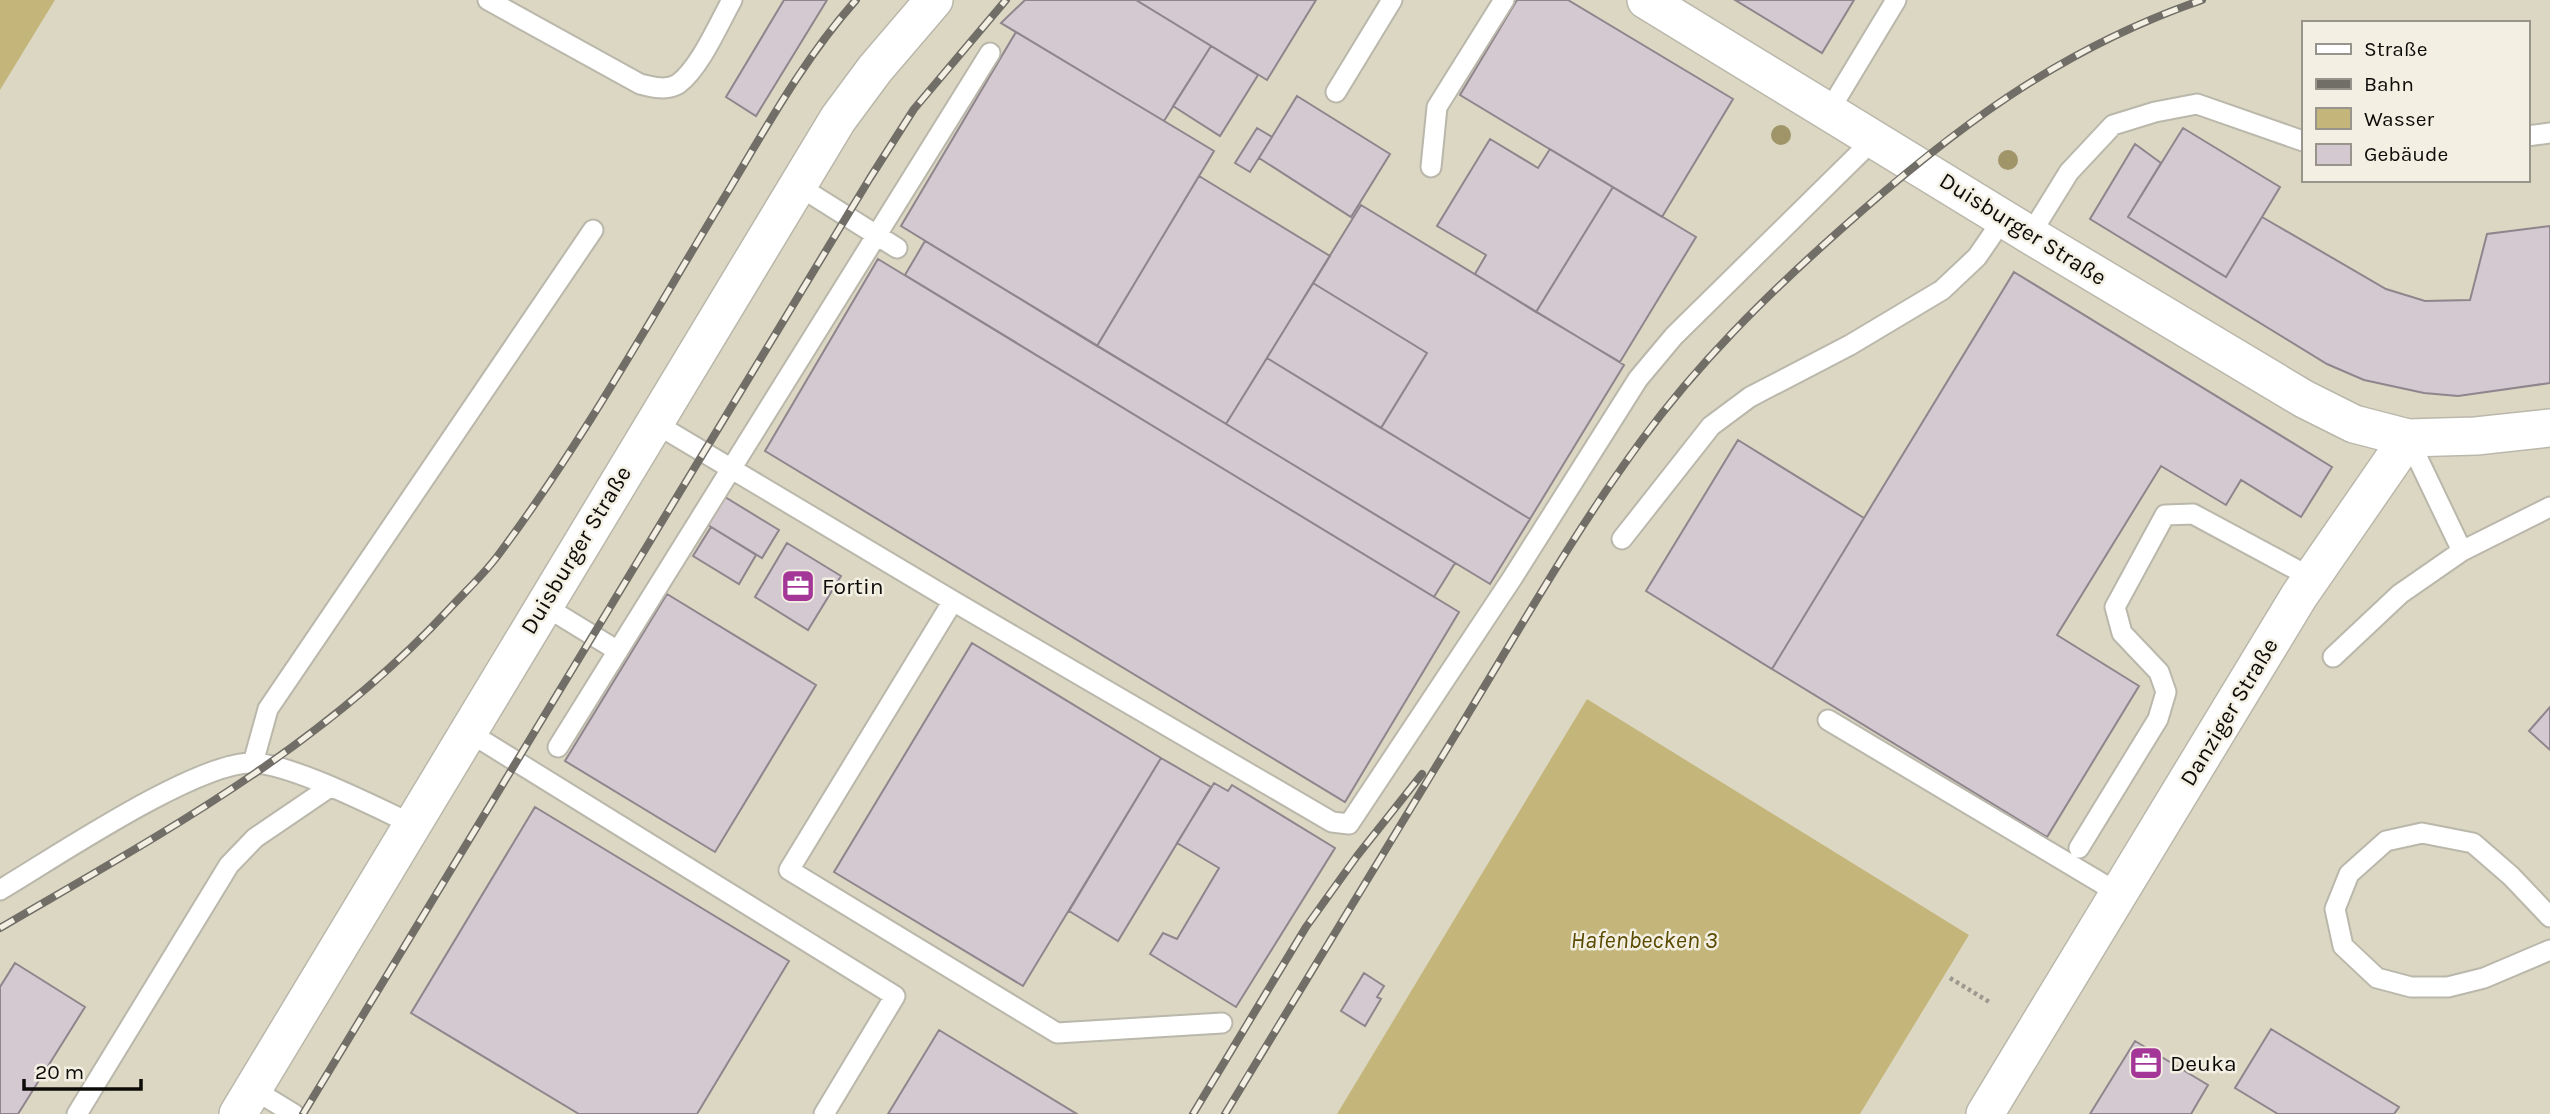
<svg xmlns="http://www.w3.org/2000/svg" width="2550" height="1114" viewBox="0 0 2550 1114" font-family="Karla,sans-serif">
	<rect width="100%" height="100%" fill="#e6e3d6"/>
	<path fill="#dcd7c3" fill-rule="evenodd" d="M55,0H2550V1114H1860L1969,935L1587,699L1337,1114H0V90ZM2303,23H2527V180H2303Z"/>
	<path fill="#c4b57b" d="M0,0H55L0,90Z
		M1587,699L1969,935L1860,1114H1337Z"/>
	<path fill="#d4c9d1" stroke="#8f858d" stroke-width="2" d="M784,0H827L756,116L726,97Z
		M1025,0H1136L1211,46L1164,121L1001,23Z
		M1136,0H1316L1267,80Z
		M1517,0H1568L1733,99L1662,217L1460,95Z
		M1735,0H1854L1822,53Z
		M1016,32L1214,151L1097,346L901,226Z
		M1211,46L1258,75L1220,136L1173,106Z
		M1297,96L1390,154L1351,217L1259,158Z
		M1257,128L1272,137L1250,172L1235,163Z
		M2183,128L2280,187L2226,277L2128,217Z
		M1490,139L1538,168L1550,149L1613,187L1536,312L1475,274L1486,255L1437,226Z
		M2135,144L2161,163L2128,217L2226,277L2262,217L2386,289L2425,301L2470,300L2487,234L2550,226V383L2458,396L2424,393L2364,380L2327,364L2090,219Z
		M1199,176L1330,256L1226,424L1097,346Z
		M1613,187L1696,237L1620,362L1536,312Z
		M1361,205L1624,365L1530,519L1381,428L1427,353L1313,283Z
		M925,241L1455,563L1434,597L905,275Z
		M878,259L1459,612L1345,802L765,451Z
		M2014,272L2332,467L2301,517L2241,480L2226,505L2161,466L2057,635L2139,686L2047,837L1772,669Z
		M1313,283L1427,353L1381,428L1267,358Z
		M1267,358L1530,519L1490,584L1226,424Z
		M1738,440L1864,518L1772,669L1646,591Z
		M725,497L779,530L762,558L708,525Z
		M711,527L756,555L739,584L693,556Z
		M787,543L841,576L808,630L755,597Z
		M667,594L816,685L715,852L565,761Z
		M972,643L1161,758L1023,986L834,872Z
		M2550,707V750L2529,731Z
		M1161,758L1211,787L1118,941L1069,911Z
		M1214,783L1228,791L1232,785L1335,848L1236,1007L1150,954L1163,933L1177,939L1219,868L1177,843Z
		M535,807L789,961L697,1114H579L411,1013Z
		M15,963L85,1007L18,1114H0V987Z
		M1364,973L1384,986L1377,997L1381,999L1365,1026L1341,1011Z
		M2271,1029L2399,1107L2394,1114H2278L2235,1088Z
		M939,1030L1077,1114H888Z
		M2135,1041L2208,1085L2191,1114H2090Z"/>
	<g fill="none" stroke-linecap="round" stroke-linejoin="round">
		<g stroke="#bab7ab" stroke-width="23">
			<path id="service" d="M488,0L640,84C652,87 667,91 678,84C700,68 719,23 732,0
				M1336,92L1392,0
				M1829,111L1896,0
				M2527,136L2550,133
				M1431,167L1437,107L1504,0
				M797,185L897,248
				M2030,235L2069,172L2113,125L2155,112L2197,104L2303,141
				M653,422L953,601L1332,822L1349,824L1513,577L1638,379L1674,336L1875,138
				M2408,438L2462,551
				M1622,539L1711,426L1750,397L1850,345L1942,290L1977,257L2003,219
				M953,601L789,870L1057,1033L1222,1023
				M543,605L618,651
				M2333,657L2400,594L2462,551L2550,507
				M1828,720L2118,893
				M467,731L895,996L824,1114
				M558,747L990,53
				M253,763L268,709L593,230
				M2079,848L2158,719L2166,692L2159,672L2122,633L2115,607L2165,515L2193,514L2312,578
				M0,890C54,858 196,762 252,763C292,764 373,806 412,824
				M2550,917L2511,876L2473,843L2422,833L2386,841L2349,874L2335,909L2343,946L2377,978L2411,987H2448L2484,978L2550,950
				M253,1089L294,1114
				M77,1114L229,865L255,838L330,787"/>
		</g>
		<g stroke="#bab7ab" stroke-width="40">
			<path id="minor" d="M1646,0L2030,235L2304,399L2354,424L2408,438L2476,436L2550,428
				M238,1114L838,119L875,69L934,0
				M1985,1114L2299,596L2408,438"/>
		</g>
		<path stroke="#9b998f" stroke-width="4.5" stroke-dasharray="3.5 3.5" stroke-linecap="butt" d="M1950,978L1991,1003"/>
		<use href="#service" stroke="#fff" stroke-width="19"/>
		<use href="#minor" stroke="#fff" stroke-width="37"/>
		<g stroke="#706e67" stroke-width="8">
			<path id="rail" d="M0,928C164,832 320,749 451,607C467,590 485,573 499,554C585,439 655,311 730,188C768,124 806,56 856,0
				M303,1114L870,178L914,109L1006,0
				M1193,1114L1306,927L1357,856L1422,774
				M1225,1114C1301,988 1378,863 1454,737C1515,637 1572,535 1641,441C1698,363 1767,295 1839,231C1951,131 2057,50 2202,0"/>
		</g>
		<use href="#rail" stroke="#f3f0e3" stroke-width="5" stroke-dasharray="16" stroke-linecap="butt"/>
	</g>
	<g fill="#9f9569">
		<circle cx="1781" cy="135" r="10"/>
		<circle cx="2008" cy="160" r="10"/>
	</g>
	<defs>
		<g id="office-square" transform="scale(1.75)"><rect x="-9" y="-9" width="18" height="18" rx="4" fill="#a33696" stroke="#f3f0e3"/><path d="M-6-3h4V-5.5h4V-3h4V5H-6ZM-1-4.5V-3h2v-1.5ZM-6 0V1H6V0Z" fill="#fff"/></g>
	</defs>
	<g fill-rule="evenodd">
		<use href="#office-square" x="798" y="586"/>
		<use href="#office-square" x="2146" y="1063"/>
	</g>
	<g text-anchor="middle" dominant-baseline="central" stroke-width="5" stroke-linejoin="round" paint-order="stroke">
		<g font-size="23" fill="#0c0b08" stroke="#f3f0e3">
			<text transform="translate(2023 229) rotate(32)">Duisburger Straße</text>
			<text transform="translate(576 550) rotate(-59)">Duisburger Straße</text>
			<text transform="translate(2229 712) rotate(-59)">Danziger Straße</text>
		</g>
		<g font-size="23" fill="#0c0b08" stroke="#f3f0e3" text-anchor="start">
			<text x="822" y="586">Fortin</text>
			<text x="2170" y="1063">Deuka</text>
		</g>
		<g font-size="24" font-style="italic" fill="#5a4a00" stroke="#f3f0e3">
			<text x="1644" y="940">Hafenbecken 3</text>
		</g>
	</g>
	<rect x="2302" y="21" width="228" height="161" fill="#f3f0e3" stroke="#97948b" stroke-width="2"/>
	<rect x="2316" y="44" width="35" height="10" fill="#ffffff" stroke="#97948b" stroke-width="2"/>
	<text x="2364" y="56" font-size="21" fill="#0c0b08">Straße</text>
	<rect x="2316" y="79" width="35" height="10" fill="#706e67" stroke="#97948b" stroke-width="2"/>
	<text x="2364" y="91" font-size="21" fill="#0c0b08">Bahn</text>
	<rect x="2316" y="108" width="35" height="21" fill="#c4b57b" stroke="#97948b" stroke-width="2"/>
	<text x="2364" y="126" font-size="21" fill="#0c0b08">Wasser</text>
	<rect x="2316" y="144" width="35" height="21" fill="#d4c9d1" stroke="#97948b" stroke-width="2"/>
	<text x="2364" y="161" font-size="21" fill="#0c0b08">Gebäude</text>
	<path d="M24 1079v10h117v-10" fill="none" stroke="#0c0b08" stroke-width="3.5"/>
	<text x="35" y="1079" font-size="21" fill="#0c0b08" stroke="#f3f0e3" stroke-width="5" paint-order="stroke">20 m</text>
</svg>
